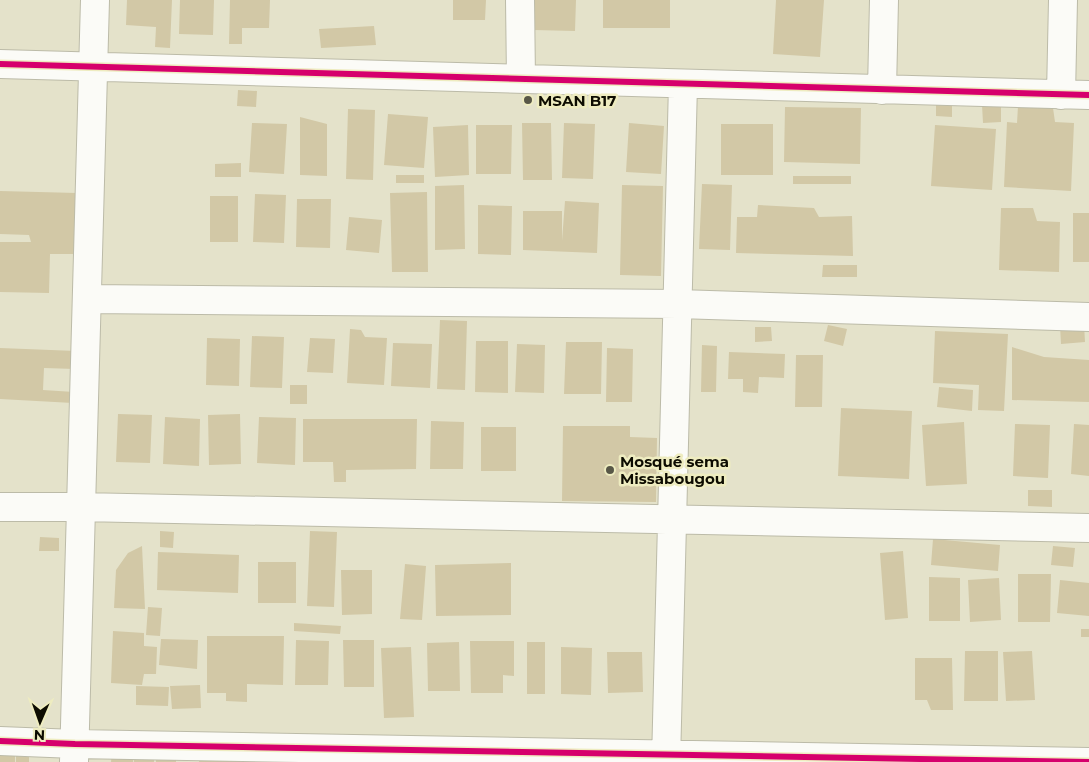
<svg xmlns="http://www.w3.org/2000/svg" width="1089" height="762" viewBox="0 0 1089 762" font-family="Montserrat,sans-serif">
	<rect width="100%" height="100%" fill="#e4e2ca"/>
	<path fill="#d2c8a6" d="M127,0H172L170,48L155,47L156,27L126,25Z
		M180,0H214L213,35L179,34Z
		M230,0H270L269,28H242V44H229Z
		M453,0H486L485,20H453Z
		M535,0H576L575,31L534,30Z
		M603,0H670V28H603Z
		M776,0H824L820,57L773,54Z
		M374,26L376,45L321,48L319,29Z
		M238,90L257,91L256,107L237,106Z
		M1001,104V122L983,123L982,105Z
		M936,105L952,106V117L936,116Z
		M1018,106L1053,108L1055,122L1074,123L1071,191L1004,187L1007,122L1017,123Z
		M785,107L861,108L860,164L784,162Z
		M348,109L375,110L373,180L346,179Z
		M388,114L428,117L424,168L384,165Z
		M300,117L327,124V176L300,175Z
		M252,123L287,124L284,174L249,172Z
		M522,123H551L552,180H523Z
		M564,123L595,124L593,179L562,178Z
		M629,123L664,126L661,174L626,172Z
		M721,124H773V175H721Z
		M468,125L469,175L435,177L433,127Z
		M476,125H512L511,174H476Z
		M935,125L996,129L992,190L931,186Z
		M241,163V177H215V164Z
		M396,175H424V183H396Z
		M793,176H851V184H793Z
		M702,184L732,185L730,250L699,249Z
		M464,185L465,249L435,250V186Z
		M622,185L663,186L661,276L620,275Z
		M0,191L77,193L75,254H50L49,293L0,292V242H31L29,235L0,234Z
		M427,192L428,272H392L390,193Z
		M255,194L286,195L284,243L253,242Z
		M210,196H238V242H210Z
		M297,199H331L330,248L296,247Z
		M565,201L599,203L597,253L523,250V211H562V241Z
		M478,205L512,206L511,255L478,254Z
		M758,205L814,208L819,217L852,216L853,256L736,253L737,217H757Z
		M1001,208H1033L1037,221L1060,222L1059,272L999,270Z
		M1073,213H1089V262H1073Z
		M349,217L382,220L379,253L346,250Z
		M823,265H857V277H822Z
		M440,320L467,321L465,390L437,389Z
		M1084,324L1085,342L1061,344L1060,326Z
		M828,325L847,329L843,346L824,341Z
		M755,327H771L772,341L755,342Z
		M350,329L361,330L365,337L387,338L384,385L347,383Z
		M935,331L1008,334L1004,411L978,410L979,385L933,383Z
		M252,336L284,337L282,388L250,387Z
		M207,338L240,339L239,386L206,385Z
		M310,338L335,339L333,373L307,372Z
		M476,341H508V393L475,392Z
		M566,342H602L601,394H564Z
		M393,343L432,344L430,388L391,386Z
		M517,344L545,345L544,393L515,392Z
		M702,345L717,346L716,392H701Z
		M1012,347L1044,357L1089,360V402L1012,400Z
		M0,348L76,351L75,369L44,368L43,390L74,392L73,403L0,399Z
		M607,348L633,349L632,402H606Z
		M729,352L785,354L784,378L759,377L758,393L743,392V379H728Z
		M796,355H823L822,407H795Z
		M290,385H307V404H290Z
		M939,387L973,390L972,411L937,407Z
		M841,408L912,411L909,479L838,476Z
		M118,414L152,415L150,463L116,462Z
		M240,414L241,464L209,465L208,415Z
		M165,417L200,419L199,466L163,464Z
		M259,417L296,418L295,465L257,463Z
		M303,419H417L416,469L346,470V482H334L333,462H303Z
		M431,421L464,422L463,469H430Z
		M964,422L967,484L926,486L922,425Z
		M1015,424L1050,425L1048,478L1013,476Z
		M1074,424L1089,425V476L1071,474Z
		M563,426H630V437L657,438L656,502L562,501Z
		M481,427H516V471H481Z
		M1028,490H1052V507L1028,506Z
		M160,531L174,532L173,548L160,547Z
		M310,531L337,532L334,607L307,606Z
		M40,537L59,538V551H39Z
		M933,539L1000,545L998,571L931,565Z
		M142,546L145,609L114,608L116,570L128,553Z
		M1053,546L1075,548L1073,567L1051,565Z
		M903,551L908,618L885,620L880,553Z
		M158,552L239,555L238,593L157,590Z
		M258,562H296V603H258Z
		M511,563V615L436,616L435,565Z
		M405,564L426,566L422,620L400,619Z
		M341,570H372V614L342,615Z
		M1018,574H1051L1050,622H1018Z
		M929,577L960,578V621H929Z
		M999,578L1001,620L970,622L968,580Z
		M1060,580L1089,583V616L1057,613Z
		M148,607L162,608L160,636L146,635Z
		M294,623L341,626L340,634L294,631Z
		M1081,629H1089V637H1081Z
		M113,631L144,633V646L157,647L156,674H144L142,685L111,683Z
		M207,636H284L283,685L247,684V702L226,701V693H207Z
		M161,639L198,640L197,669L159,665Z
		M296,640L329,641L328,685H295Z
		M343,640H374V687H344Z
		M470,641H514V676L503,675V693H471Z
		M459,642L460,691H428L427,643Z
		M527,642H545V694H527Z
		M411,647L414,717L384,718L381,648Z
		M561,647L592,648L591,695L561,694Z
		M965,651H998V701H964Z
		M1032,651L1035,700L1006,701L1003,652Z
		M607,652H642L643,692L608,693Z
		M915,658H952L953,710H931L927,700H915Z
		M200,685L201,708L172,709L170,686Z
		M136,686L169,687L168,706L136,705Z
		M112,751H134L133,762H111Z
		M134,753L154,754V762H134Z
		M15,754V762H0V755Z
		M156,754L176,755V762H156Z
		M16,756L29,757V762H16Z
		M199,759H240V762H199Z"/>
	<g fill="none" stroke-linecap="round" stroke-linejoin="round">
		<g stroke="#bcbba8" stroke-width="30">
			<path id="street" d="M520,0L521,79
				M0,64L1089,95
				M882,90L884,0
				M1061,95L1063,0
				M87,299L678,304L1089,317
				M0,507H81L1089,528
				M0,741L75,744L1089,762
				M74,762L95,0
				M666,762L683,84"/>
		</g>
		<use href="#street" stroke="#fbfbf7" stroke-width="28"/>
		<g stroke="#eeecc0" stroke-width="9">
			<path id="cycleway" d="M0,64L1089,95
				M0,741L75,744L1089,762"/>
		</g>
		<use href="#cycleway" stroke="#d6006c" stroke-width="6"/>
	</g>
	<g fill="#585747" stroke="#eeecc0" stroke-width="2">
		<circle cx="528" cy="100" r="5"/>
		<circle cx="610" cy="470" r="5"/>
	</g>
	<g text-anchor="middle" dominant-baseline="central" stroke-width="5" stroke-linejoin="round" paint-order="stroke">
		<g font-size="15" font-weight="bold" fill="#0d0c01" stroke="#eeecc0" text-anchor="start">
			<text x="538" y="100">MSAN B17</text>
			<text x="620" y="461">Mosqué sema<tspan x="620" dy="17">Missabougou</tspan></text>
		</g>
	</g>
	<g transform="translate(40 722) rotate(182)" stroke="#eeecc0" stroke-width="4" paint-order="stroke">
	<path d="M0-4L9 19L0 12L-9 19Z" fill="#0d0c01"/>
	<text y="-8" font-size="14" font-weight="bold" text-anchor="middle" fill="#0d0c01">N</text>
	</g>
</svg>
